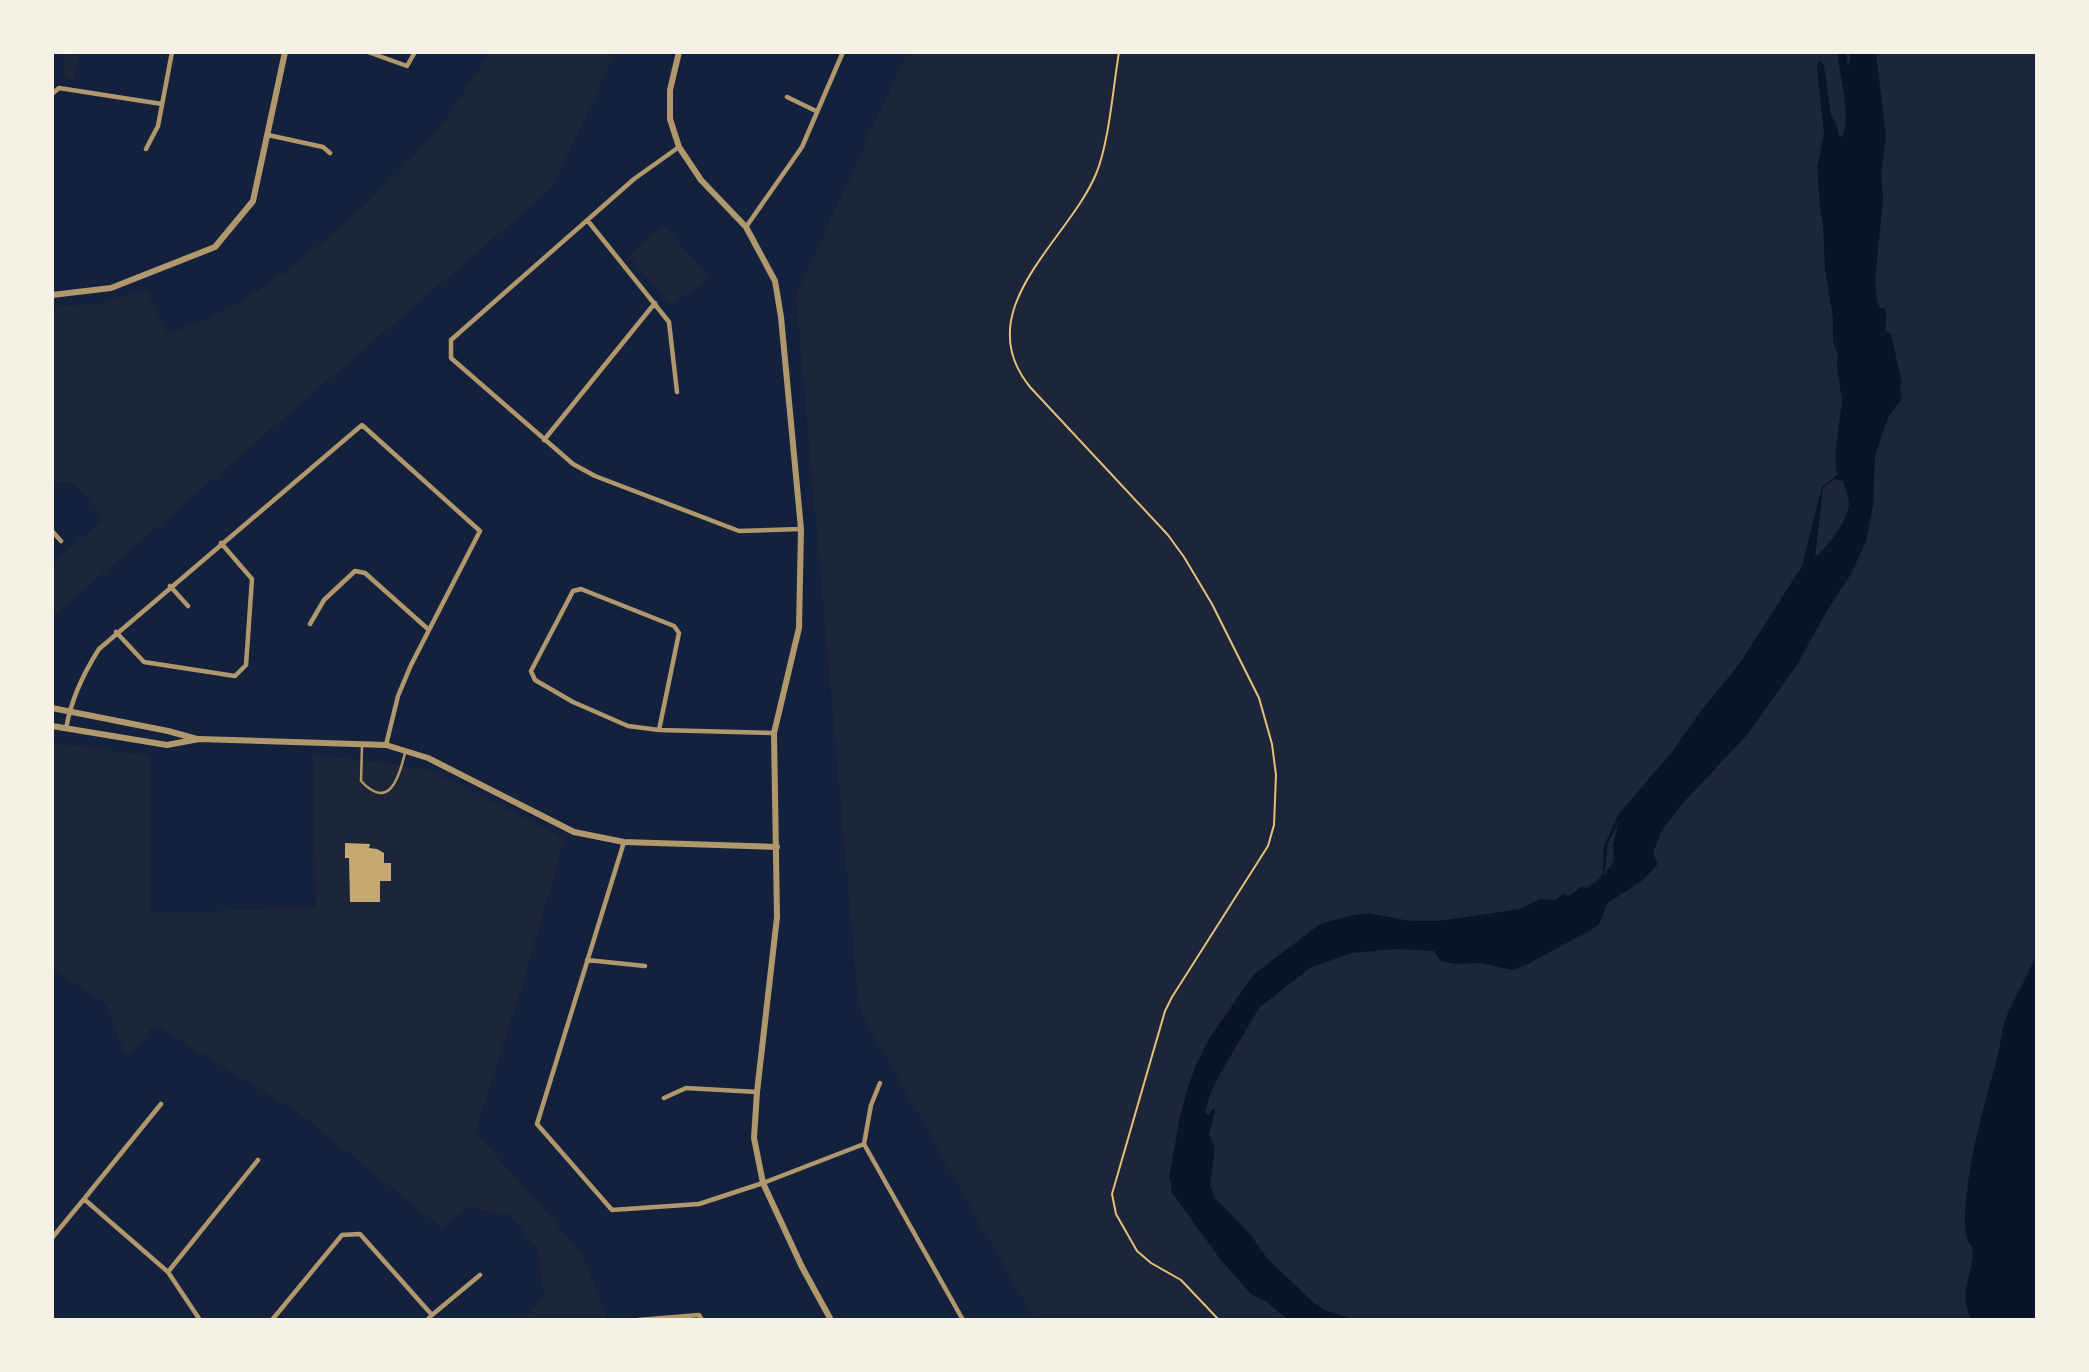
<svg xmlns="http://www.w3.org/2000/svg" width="2089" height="1372" viewBox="0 0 2089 1372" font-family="'DejaVu Sans',sans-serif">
	<rect width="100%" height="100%" fill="#14213d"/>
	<path fill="#1d2539" d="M490,52L615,53L552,188L53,616V563L105,518L71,482L53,483V307L103,303L146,290L168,334L203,321L247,298L288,270L354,216L403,169L445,121Z
		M65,53H79L73,81L63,75Z
		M907,53H2036V1040L2013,1319H1034L861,1012L858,998L796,295Z
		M663,225L711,278L671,305L629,256Z
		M53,743L150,756L149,913L316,908L313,754L419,768L449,779L565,838L520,992L475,1132L581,1252L607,1318L524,1319L544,1297L538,1248L509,1215L467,1207L442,1228L298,1112L154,1025L129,1055L123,1050L106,1004L53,969Z"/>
	<path fill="#0b132b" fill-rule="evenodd" d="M1838,53H1846L1848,68L1851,53H1876L1886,136L1881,173L1883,200L1875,281L1877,301L1880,308H1885C1888,317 1886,322 1885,330L1891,334L1902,383L1900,386L1902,395L1900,401L1888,418L1875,456L1873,506L1866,541L1851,574L1828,609L1798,663L1774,697L1747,735L1683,803L1662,830L1653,853L1658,864L1643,880L1608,903L1598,926L1528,964L1513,970L1480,963L1456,964L1441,961L1434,951L1396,949L1351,953L1310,968L1259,1008L1220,1074L1211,1092L1205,1112L1208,1115L1214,1108L1215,1113L1209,1134L1215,1148L1210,1185L1215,1198L1250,1234L1267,1258L1314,1303L1324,1310L1353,1319H1288L1265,1301L1251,1294L1220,1259L1171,1191V1182L1169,1178L1180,1116L1188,1087L1196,1065L1209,1039L1253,975L1320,924L1354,915L1368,913L1410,921H1439L1520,909L1540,899L1555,900L1563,894L1569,896L1581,887L1587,888L1599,879L1603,873L1604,846L1618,815L1672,752L1700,712L1740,663L1802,566L1822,487L1837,475L1835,456L1842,400L1837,367L1838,355L1833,342V318L1825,269L1823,225L1820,207L1817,168L1824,133L1817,70V64L1821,61L1824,66L1831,115L1837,126L1839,136L1842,137C1852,112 1839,79 1838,53ZM1834,479L1843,481C1845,488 1849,496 1849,504C1848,520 1827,548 1815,557L1823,488ZM1619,821L1613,844L1614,861L1604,875L1608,843Z
		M2036,956V1319H1972C1957,1297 1972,1276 1973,1253C1973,1247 1969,1244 1967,1238C1964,1227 1965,1212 1966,1201C1970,1152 1985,1102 1998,1055C2001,1041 2002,1026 2008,1013C2017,994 2028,975 2036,956Z"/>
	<path fill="#c6a872" d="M345,843L370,844L369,848L377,849L384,853V863H391V881H380V902H350L349,858H345Z"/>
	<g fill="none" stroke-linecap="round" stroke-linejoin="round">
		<path stroke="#e5c07b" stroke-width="2" d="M1119,52C1113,88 1109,143 1096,174C1068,241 967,310 1030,387L1168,535L1184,557L1212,604L1259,698L1272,744L1276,775L1274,825L1268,846L1172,997L1165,1011L1112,1194L1116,1214L1137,1251L1151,1263L1181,1280L1219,1320"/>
		<path stroke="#b1986c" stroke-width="2.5" d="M362,746L361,781C389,811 399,778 405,753"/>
		<path stroke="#b1986c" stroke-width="4.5" d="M368,52L407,66L415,52
			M52,94L59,88L162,104
			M787,97L816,111
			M268,135L323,147L330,153
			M679,147L634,179L451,340V358L573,464L595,476L739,531L801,529
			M146,149L158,126L172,52
			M588,221L669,322L677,392
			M746,227L802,147L843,52
			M544,440L655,303
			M52,531L61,541
			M170,586L188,606
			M310,624L324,600L355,571L365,573L429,630
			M116,632L144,662L235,676L246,665L252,579L221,543
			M66,729C71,699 83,674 99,649L362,425L480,531L411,665L398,696L386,745
			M659,730L679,633L674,626L581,589L573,591L531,671L535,680L573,702L628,726L659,730L774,733
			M624,842L537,1124L612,1210L699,1204L763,1183L864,1144L963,1320
			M587,960L645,966
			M664,1098L686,1088L757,1092
			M864,1144L871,1105L880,1083
			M84,1199L161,1104
			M52,1238L84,1199L168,1272L200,1320
			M168,1272L258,1160
			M432,1315L480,1275
			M272,1320L342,1235L360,1234L432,1315L427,1320
			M638,1320L699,1315L702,1320"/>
		<path stroke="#b1986c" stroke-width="6" d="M679,52L670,90V119L679,147L701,180L746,227L775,281L781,317L801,529L799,628L774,733L777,917L757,1092L754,1138L763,1183L802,1267L831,1320
			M52,295L111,288L215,247L253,201L285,52
			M52,708L168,731L197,739
			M52,726L167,745L199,739L386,745L428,758L574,832L624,842L777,847"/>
	</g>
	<rect width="2089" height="1372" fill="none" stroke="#f6f1e7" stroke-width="108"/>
</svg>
